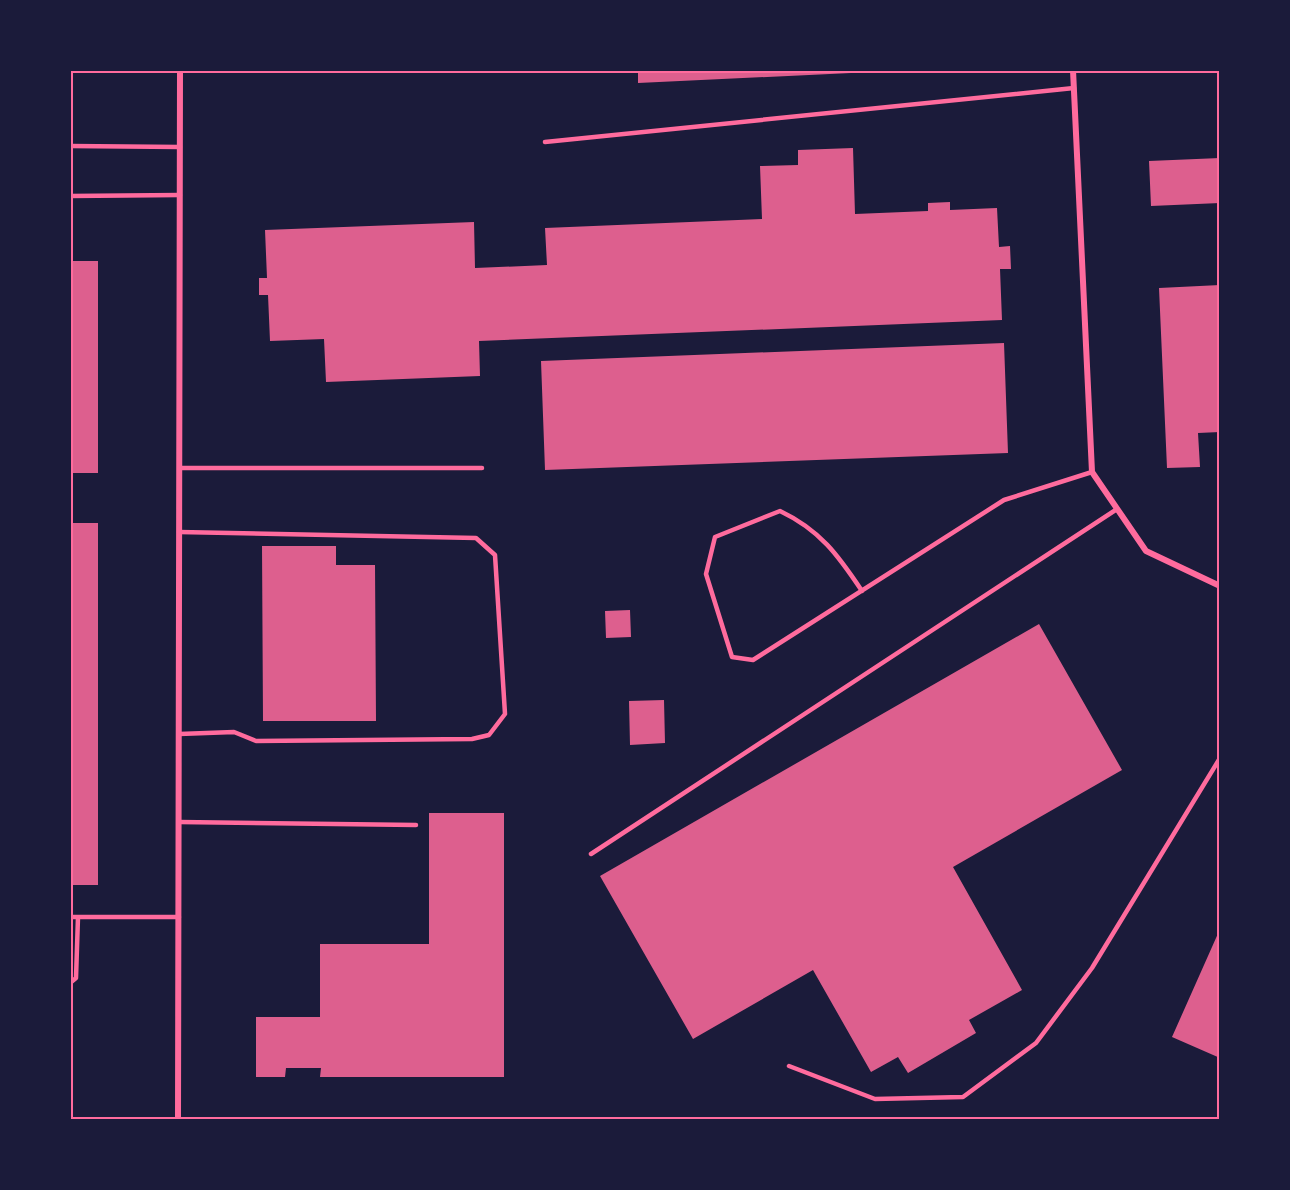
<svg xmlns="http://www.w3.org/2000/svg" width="1290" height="1190" viewBox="0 0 1290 1190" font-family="'Public Sans',sans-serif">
	<rect width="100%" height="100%" fill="#1b1b3a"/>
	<path fill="#dd5f8e" d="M638,70H872V72L638,83Z
		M853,148L855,214L928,211V203L950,202V210L997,208L999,247L1010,246L1011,269H1000L1002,320L479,341L480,376L326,382L324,339L270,341L268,295H259V278H267L265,230L474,222L475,268L547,265L545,228L762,219L760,166L798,165V150Z
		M1220,158V203L1151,206L1149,161Z
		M70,261H98V473H70Z
		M1220,285V432L1198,433L1200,467L1167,468L1159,288Z
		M1004,343L1008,453L545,470L541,361Z
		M70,523H98V885H70Z
		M262,546H336V565H375L376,721H263Z
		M630,610L631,637L606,638L605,611Z
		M1039,624L1122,770L953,867L1022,990L969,1020L976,1033L908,1073L898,1057L871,1072L813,970L693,1039L600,876Z
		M664,700L665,743L630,745L629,701Z
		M429,813H504V1077H320L321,1068H286L285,1077H256V1017H320V944H429Z
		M1220,929V1058L1172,1037Z"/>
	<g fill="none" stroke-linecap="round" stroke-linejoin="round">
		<path stroke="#ff6b9d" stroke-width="4.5" d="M545,142L1074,88
			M70,146L180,147
			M70,196L180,195
			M180,468H482
			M862,591C838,555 820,530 780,511L715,537L706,574L732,657L753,660L1004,500L1092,472
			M179,734L234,732L256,741L472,739L489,735L505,714L495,555L476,538L179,532
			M179,822L416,825
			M591,854L1117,509
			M70,917H179
			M70,983L76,978L78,917
			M789,1066L875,1099L963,1097L1036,1043L1092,968L1220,758"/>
		<path stroke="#ff6b9d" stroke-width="6" d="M1073,70L1092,472L1146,551L1220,586
			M178,1120L180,70"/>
	</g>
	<rect width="1290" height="1190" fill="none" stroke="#1b1b3a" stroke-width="144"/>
	<rect x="72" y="72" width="1146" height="1046" fill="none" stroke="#ff6b9d" stroke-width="2"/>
</svg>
